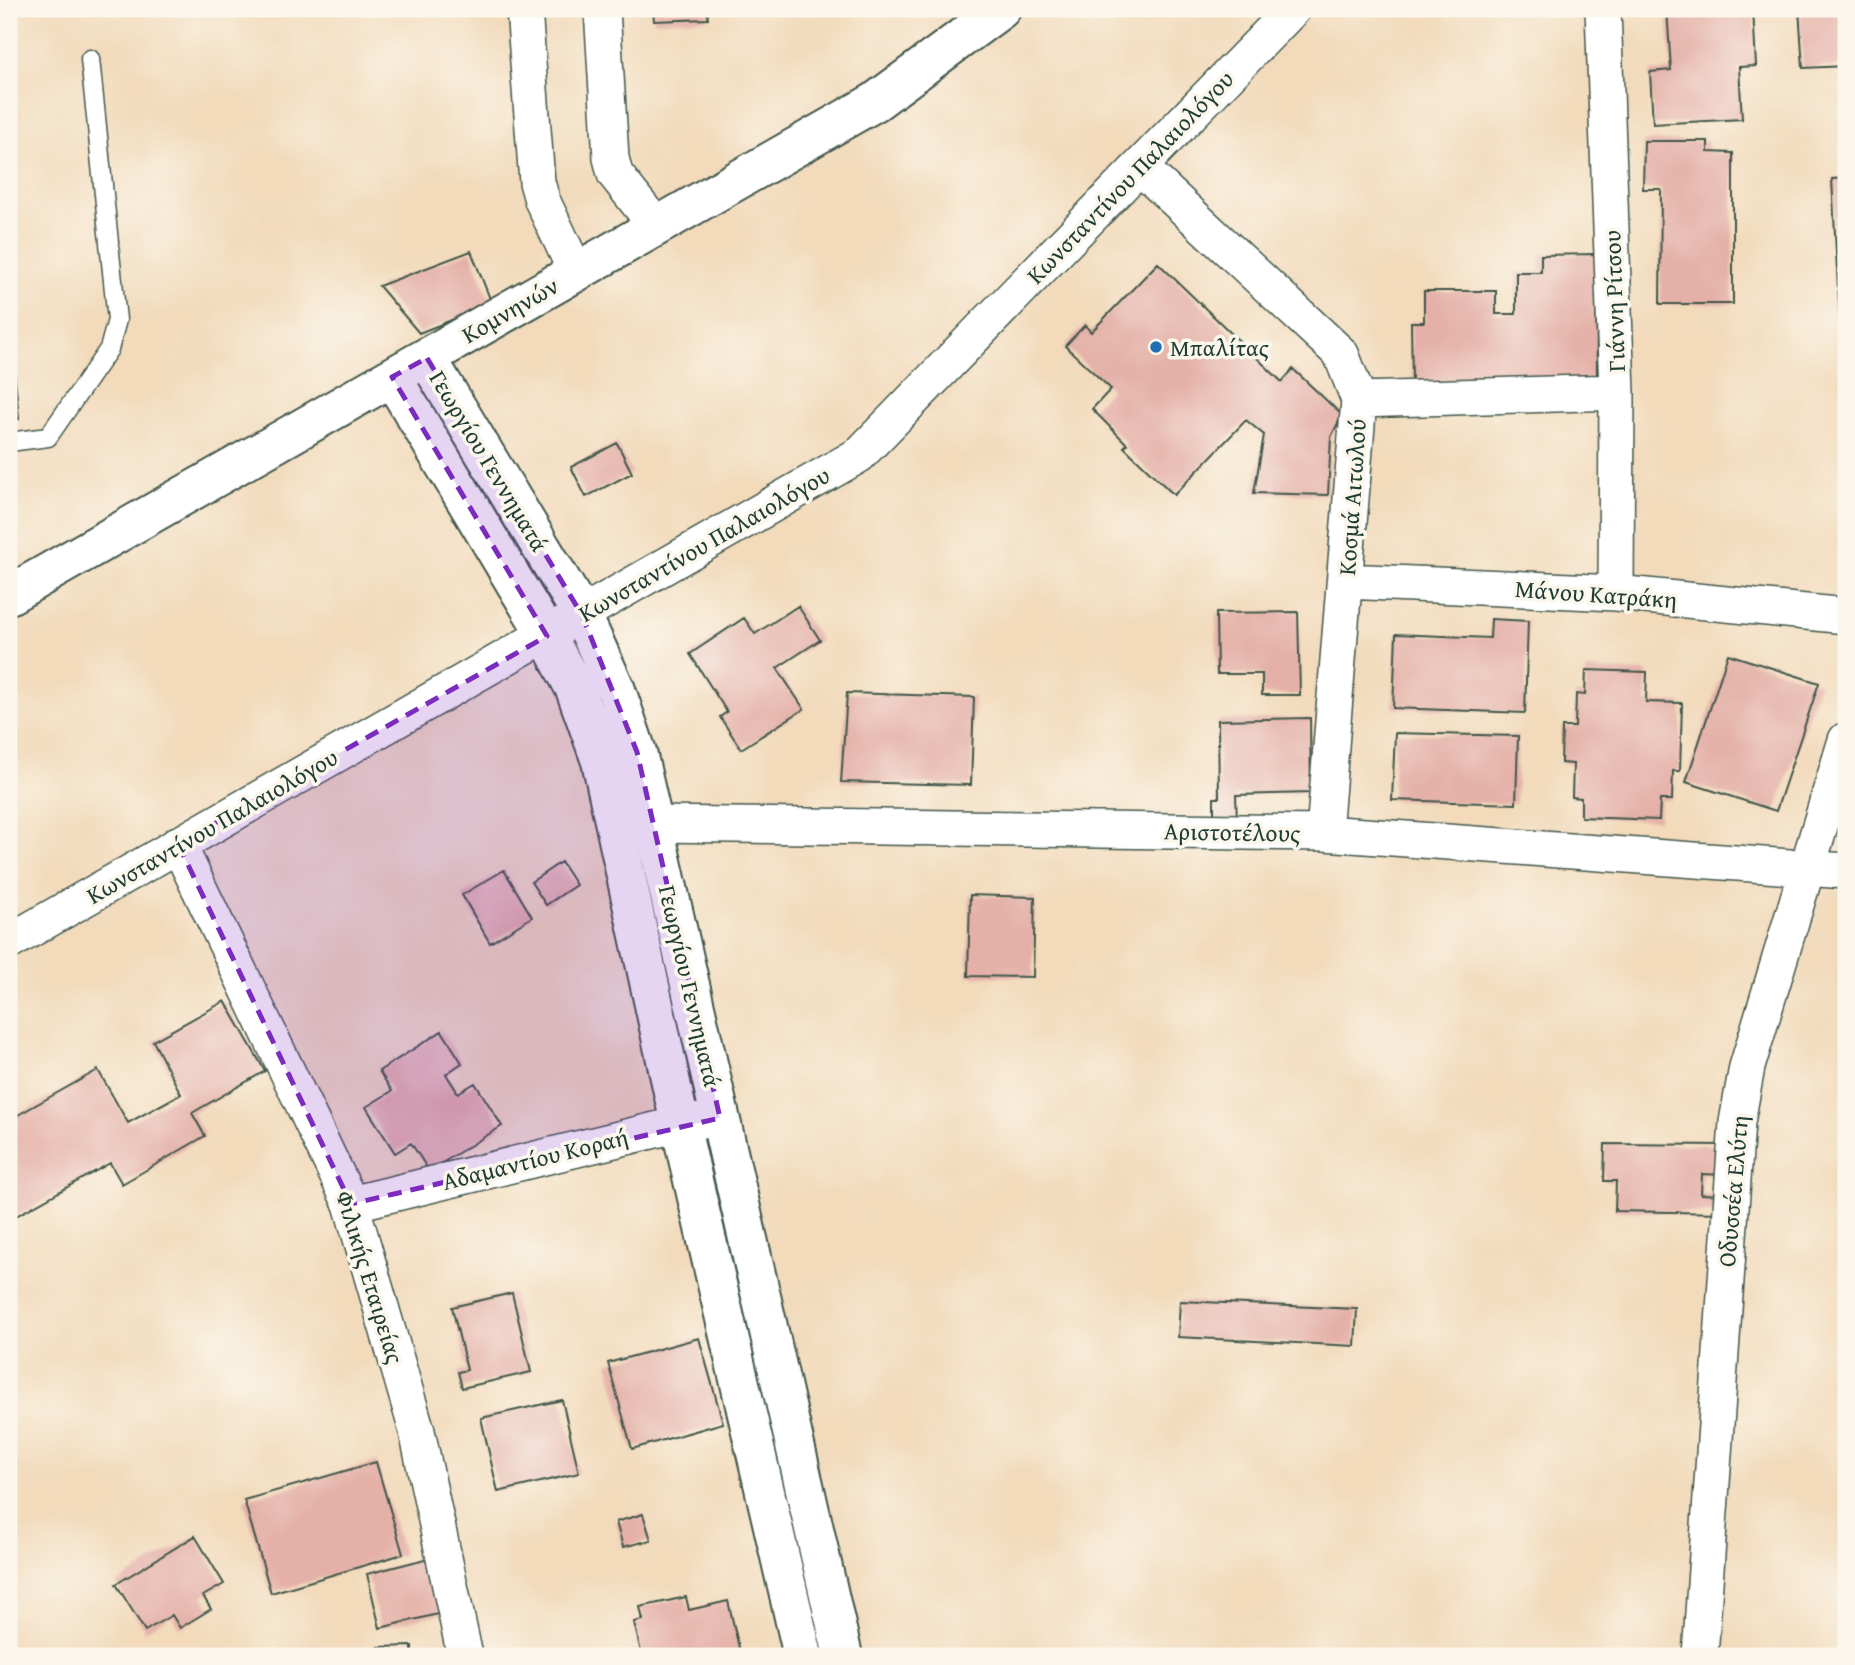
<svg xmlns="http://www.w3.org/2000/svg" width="1855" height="1665" viewBox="0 0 1855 1665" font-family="'Gentium Book Plus',serif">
	<rect width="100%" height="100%" fill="#fbf7ec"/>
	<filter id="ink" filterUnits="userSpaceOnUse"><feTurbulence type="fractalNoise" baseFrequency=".0143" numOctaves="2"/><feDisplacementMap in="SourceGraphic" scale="14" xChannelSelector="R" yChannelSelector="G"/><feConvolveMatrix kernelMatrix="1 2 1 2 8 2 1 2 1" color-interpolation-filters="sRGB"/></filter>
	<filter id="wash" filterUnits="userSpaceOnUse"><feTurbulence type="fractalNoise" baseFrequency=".00686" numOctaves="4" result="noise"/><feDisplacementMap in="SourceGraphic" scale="28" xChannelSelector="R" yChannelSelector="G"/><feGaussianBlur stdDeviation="1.57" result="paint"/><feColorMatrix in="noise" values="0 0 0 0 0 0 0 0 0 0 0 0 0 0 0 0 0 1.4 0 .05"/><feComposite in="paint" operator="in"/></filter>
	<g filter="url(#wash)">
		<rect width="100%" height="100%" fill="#f2dabb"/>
		<g id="blocks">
			<path fill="#e4b0a7" d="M653,9H707L708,19L654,21Z
				M879,9H942V15H879Z
				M1667,9H1753L1756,66L1739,67L1742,119L1653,124L1650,72L1671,70Z
				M1799,9H1846V66L1803,68Z
				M1644,141H1708V152L1733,153V304H1660L1661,189H1643Z
				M1846,178V397H1844L1832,179Z
				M471,251L492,304L419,333L379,286Z
				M1596,254L1597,379L1412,381L1411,322H1424V291H1496V314H1516V272H1541V255Z
				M1158,263L1282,382L1293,369L1342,415L1331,437L1328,495L1254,493L1264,435L1246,420L1174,495L1124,447L1127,444L1092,409L1111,389L1065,346L1085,325L1091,332Z
				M9,338H11L19,419L9,420Z
				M617,443L632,473L586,497L571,467Z
				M798,606L820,640L777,668L804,709L741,749L720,717L727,712L690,654L744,618L755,634Z
				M1298,612L1300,695H1262V674H1217L1216,613Z
				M1491,619L1528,621L1525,713L1393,708L1396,634L1490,638Z
				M1728,654L1819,683L1776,811L1686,782Z
				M1586,670L1647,672L1646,702L1682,703L1680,771H1673L1672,800H1660L1659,820L1581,817V798L1572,797L1573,764L1561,763L1562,727H1575L1576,694L1585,695Z
				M847,693L974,697L971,785L841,782Z
				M1310,718L1311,793L1236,795L1237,820H1214V798H1219L1218,720Z
				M1395,733L1518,736L1516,804L1392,800Z
				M561,862L576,885L546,905L531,882Z
				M504,870L532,917L490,943L462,895Z
				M970,895L1035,897L1033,977L968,976Z
				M225,1001L265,1071L192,1113L205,1136L122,1184L110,1163L9,1220V1120L98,1070L128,1123L181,1094L153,1041Z
				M442,1031L462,1063L446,1074L458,1093L475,1083L502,1126L429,1171L411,1143L395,1153L366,1107L392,1091L379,1071Z
				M1605,1144L1726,1145L1725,1175L1702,1174L1701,1194L1725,1195V1213L1615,1211L1616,1181H1604Z
				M512,1293L531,1372L462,1388L458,1372L467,1370L452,1307Z
				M1180,1301L1357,1309L1355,1346L1178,1337Z
				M699,1338L723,1423L632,1449L608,1363Z
				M562,1400L579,1473L498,1492L481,1418Z
				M376,1462L403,1554L271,1593L244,1500Z
				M643,1514L651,1540L623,1547L616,1522Z
				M195,1536L224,1584L203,1596L211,1609L180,1628L172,1615L145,1631L116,1584Z
				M429,1558L442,1613L380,1628L367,1574Z
				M686,1597L689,1610L728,1601L741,1656H642L634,1622L643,1620L640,1607Z
				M412,1646V1656H378V1647Z"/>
		</g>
	</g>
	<g filter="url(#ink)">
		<use href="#blocks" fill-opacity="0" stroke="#3f5548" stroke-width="2"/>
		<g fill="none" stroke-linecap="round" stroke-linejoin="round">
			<g stroke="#3f5548" stroke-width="21">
				<path id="lane" d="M9,442L48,437L109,349L117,320L90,59"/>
			</g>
			<g stroke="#3f5548" stroke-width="38">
				<path id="street" d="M524,9L537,182L542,200L576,272
					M602,9L611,158L615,174L657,227
					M1603,9L1617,392L1616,593
					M1140,167L1341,354L1359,400L1324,833
					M1359,400L1617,392
					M1345,581L1616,593L1846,616
					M628,829L653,824L1324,833L1846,871
					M178,844L351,1204L417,1431L465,1656
					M9,942L859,455L1293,9
					M351,1204L680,1124L720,1118
					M1700,1656L1737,1122L1747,1067L1846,740"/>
			</g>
			<g stroke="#3f5548" stroke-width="42">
				<path id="secondary" d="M427,358L582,615L616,690L637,752L843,1656
					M392,377L547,636L575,689L601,761L680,1124L803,1656
					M9,595L875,102L1001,9"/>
			</g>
			<use href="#lane" stroke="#fff" stroke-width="18"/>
			<use href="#street" stroke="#fff" stroke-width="35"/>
			<use href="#secondary" stroke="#fff" stroke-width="38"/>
		</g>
	</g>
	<path fill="#7b2cbf" fill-opacity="0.2" stroke="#7b2cbf" stroke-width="5" stroke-dasharray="14 9" stroke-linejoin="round" d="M427,358L582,615L637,752L720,1118L351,1204L178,844L547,636L392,377Z"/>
	<circle fill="#1f6fb2" stroke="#fbf7ec" stroke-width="2.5" cx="1156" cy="347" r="7"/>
	<g text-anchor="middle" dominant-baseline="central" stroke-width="7" stroke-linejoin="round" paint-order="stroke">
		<g font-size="24" fill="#1f3d34" stroke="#fbf7ec">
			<text transform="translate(1130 177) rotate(-46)">Κωνσταντίνου Παλαιολόγου</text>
			<text transform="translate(1614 301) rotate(-92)">Γιάννη Ρίτσου</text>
			<text transform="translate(510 310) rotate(-30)">Κομνηνών</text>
			<text transform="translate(489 461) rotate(59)">Γεωργίου Γεννηματά</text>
			<text transform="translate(1352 497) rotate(-86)">Κοσμά Αιτωλού</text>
			<text transform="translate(704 544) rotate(-30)">Κωνσταντίνου Παλαιολόγου</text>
			<text transform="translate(1596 594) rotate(4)">Μάνου Κατράκη</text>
			<text transform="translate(212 826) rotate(-30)">Κωνσταντίνου Παλαιολόγου</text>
			<text transform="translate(1232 832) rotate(1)">Αριστοτέλους</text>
			<text transform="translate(690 986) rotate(77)">Γεωργίου Γεννηματά</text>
			<text transform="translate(535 1159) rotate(-14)">Αδαμαντίου Κοραή</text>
			<text transform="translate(1733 1191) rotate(-85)">Οδυσσέα Ελύτη</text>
			<text transform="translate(370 1277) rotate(73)">Φιλικής Εταιρείας</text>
		</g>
		<g font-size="24" fill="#1f3d34" stroke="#fbf7ec" text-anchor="start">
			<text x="1170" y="347">Μπαλίτας</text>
		</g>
	</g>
	<rect width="1855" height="1665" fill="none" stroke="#fbf7ec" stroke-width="35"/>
</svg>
